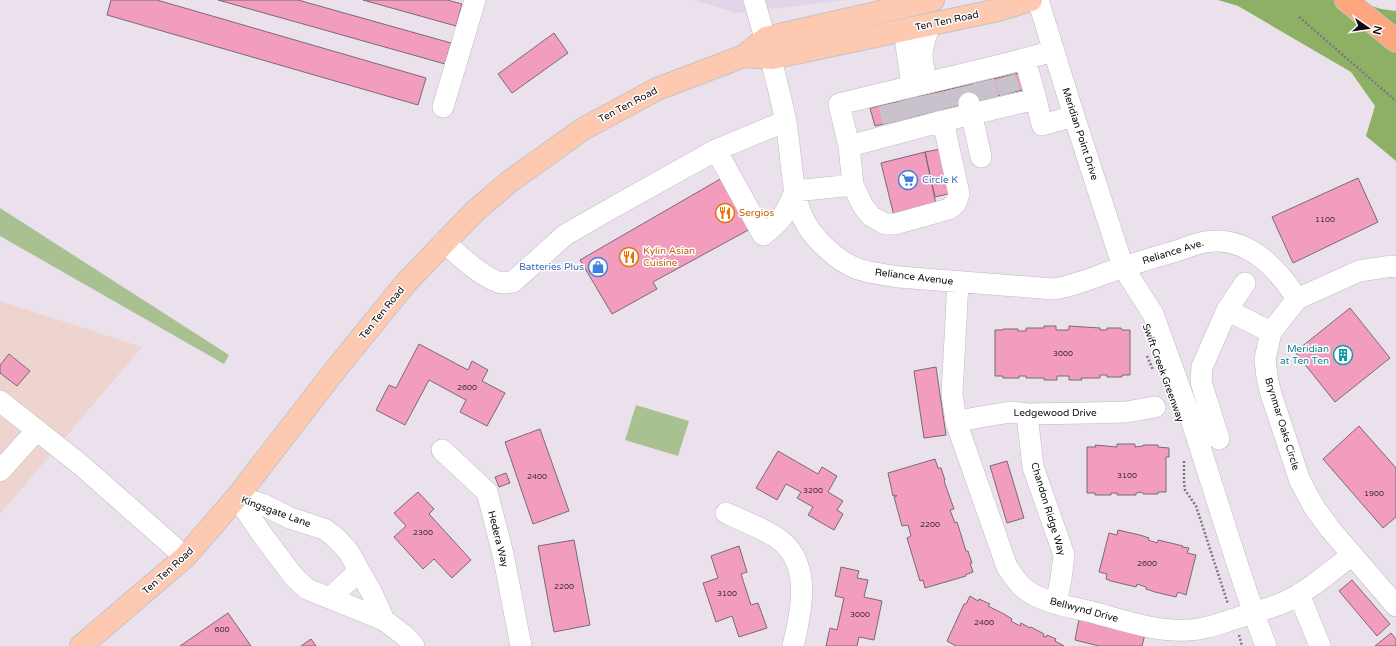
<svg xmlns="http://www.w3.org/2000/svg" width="1396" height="646" viewBox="0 0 1396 646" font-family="'Varela Round',sans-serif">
	<rect width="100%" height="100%" fill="#eae1ec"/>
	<path fill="#e3d5e7" d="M694,0H847L737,13Z"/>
	<path fill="#eed4ce" d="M0,301L142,347L0,514Z"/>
	<path fill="#a9c190" d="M0,208L229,355L224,364L0,236Z
		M636,405L689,421L678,456L625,440Z"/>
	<path fill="#8db065" d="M1218,0H1353L1381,9L1396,11V161L1366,136L1375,106L1351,72L1238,6Z"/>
	<path fill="#f39dbe" stroke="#796b70" d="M111,0H157L426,78L418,105L107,15Z
		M218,0H298L451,43L445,64Z
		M363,0H447L462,4L456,26Z
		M554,33L568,53L512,93L498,74Z
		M1023,72L1026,89L875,126L870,108Z
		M946,148L956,192L935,197L925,152Z
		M925,152L936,204L894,216L881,163Z
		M722,178L752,228L653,282L657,289L612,314L580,260Z
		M1358,178L1378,222L1293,263L1272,217Z
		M1350,308L1390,358L1335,402L1295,352Z
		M1044,326H1056V330H1069V326L1100,328V330H1107V328H1121L1122,330H1130V375H1122V377H1107V375H1100V378H1081L1082,380H1069V376H1057V380H1044V378H1026V376H1019V378H1003V376H995V330H1003V329H1018V331H1026V328H1044Z
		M419,344L468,370L472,361L488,370L482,381L505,393L487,426L460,412L466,400L429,380L405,425L376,410L389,385L396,388Z
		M9,354L30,371L17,386L0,373V365Z
		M936,367L946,435L924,438L914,371Z
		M1359,426L1396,468V517L1383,528L1323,459Z
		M540,429L569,511L533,524L505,442Z
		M1117,444H1135V447L1143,446V445H1158V447L1169,448V457H1166V492H1158V494H1143L1142,492L1136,493V495H1117V493H1111V495H1095V493H1087V447H1096L1095,445L1117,447Z
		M778,451L818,474L822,467L837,476L828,492L843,501L837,510L843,514L834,530L808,515L813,507L797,498L801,492L786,484L777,500L756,488Z
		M935,459L938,468H941L945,480L944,481L954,509L950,510L955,523L957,522L966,551H968L972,563H970L973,572L965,575L966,576L925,588L923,580L920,581L907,538L911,536L908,525L902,526L894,497L897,496L896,495L893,496L888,473Z
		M1007,461L1024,518L1007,523L990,466Z
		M506,473L510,483L499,487L495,477Z
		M418,492L434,509L429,514L471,560L452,578L434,559L423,569L394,537L406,526L394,513Z
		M1118,530L1140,535L1149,538L1148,540L1157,543L1158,540L1183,546L1182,547L1189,548L1187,553L1196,555L1186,595L1178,592L1176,597L1155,592L1146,589V587L1137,584L1136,587L1111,581L1106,579L1107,574L1099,572L1109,533L1117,535Z
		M574,540L590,625L554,632L538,546Z
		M739,546L747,572L741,574L751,605L758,603L767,628L739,637L732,616L716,622L703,583L718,578L711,556Z
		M841,567L859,571L857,578L868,580L864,597L882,601L874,640L859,637L857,646H826L830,628L837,630L844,598L835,596Z
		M1352,580L1390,624L1377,636L1339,591Z
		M970,596L978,601L979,599L990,604L988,606L1004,614L1012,619L1011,621L1020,626L1021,623L1030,628L1031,627L1044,634L1043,636L1046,637L1047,635L1056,639L1055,641L1064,646H956L947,641L964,604H966Z
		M228,613L251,646H180Z
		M1079,619L1145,634L1142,646H1099L1075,640Z
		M1391,633L1396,639V646H1375Z
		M311,639L316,646H301Z"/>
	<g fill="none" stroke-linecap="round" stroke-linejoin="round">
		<path stroke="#c9c1cb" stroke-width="21" stroke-dasharray="21 10" stroke-linecap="butt" d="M1005,77L1010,93
			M984,81L988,99
			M965,86L969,103
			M945,91L949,108
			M926,95L930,113
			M908,99L913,117
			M889,104L893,122"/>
		<g stroke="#c1b9c4" stroke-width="22">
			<path id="minor" d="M754,0C766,41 778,81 786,123C790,146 791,170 795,192C797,201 799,210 803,218C812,238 838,262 858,269C871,273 885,275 899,277L1054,289C1074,286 1092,278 1112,271C1132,264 1152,258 1173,252C1183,249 1194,244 1205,242C1246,235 1276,266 1297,299
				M1038,0L1074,116L1123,267L1153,314L1191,419L1235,557L1254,614L1266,646
				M904,30L911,79
				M927,83C920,56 920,51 930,25
				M1036,99L1042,125L1074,116
				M969,103L981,157
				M443,107L475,0
				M943,121L959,194L956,203L949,209L895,224H885L871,216L863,206L853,185L849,146L839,104L1001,65L1054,51
				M849,146L943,121L1036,99L1025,59
				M716,150L763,235C783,220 786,213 795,191L853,185
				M444,242C457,254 486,281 503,283C506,283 510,282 513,282L565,235L612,208L716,150L786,121
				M1396,267L1392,266L1359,271L1297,299L1271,332L1265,359L1267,377L1271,394L1300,481L1314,507L1330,529L1396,606
				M958,282L952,394L956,422L1007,567C1012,575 1018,584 1026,590C1043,603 1072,607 1092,612C1122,620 1155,632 1187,630C1203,630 1218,624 1234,619C1251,614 1268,609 1285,602C1310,590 1331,571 1352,555
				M1227,310L1271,332
				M0,401L81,465L185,557
				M1027,414L1033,467L1064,555L1061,579L1056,603
				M956,422L980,417L1011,412L1027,414L1087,413L1126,412L1155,407
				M1219,439L1201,382L1202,367L1227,310L1245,283
				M442,450L487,492L503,554L521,646
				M0,471L37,430
				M237,497L261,533L294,577L307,589L384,620L405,636L414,646
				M237,497L262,504L290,518L324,529L335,537L348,551L372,593L384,620
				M726,513C742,520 759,527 774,536C813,559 802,610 793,646
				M1299,594L1320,646
				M330,598L359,571"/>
		</g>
		<g stroke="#c5c4c5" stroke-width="24">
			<path id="major" d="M744,56L772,58L998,10L1031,0
				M81,646L185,557L237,497L336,369L405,284L474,212L509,182L583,129L657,89L744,56L766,38L933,0"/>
		</g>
		<g stroke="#c5c4c5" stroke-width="24">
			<path id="highway" d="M1346,0L1396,41"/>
		</g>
		<path stroke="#7c767e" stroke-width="2.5" stroke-dasharray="2 2" stroke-linecap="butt" d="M1299,17L1396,101
			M1147,356L1153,370
			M1184,461V483L1185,490L1196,506L1228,604
			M1239,635L1242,646"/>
		<use href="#minor" stroke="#fff" stroke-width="21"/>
		<use href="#major" stroke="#fdcab1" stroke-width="22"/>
		<use href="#highway" stroke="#fba67d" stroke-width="22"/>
	</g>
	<defs>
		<g id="supermarket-ring" transform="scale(1)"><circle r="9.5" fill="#fff" stroke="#3f7fe0" stroke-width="1.5"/><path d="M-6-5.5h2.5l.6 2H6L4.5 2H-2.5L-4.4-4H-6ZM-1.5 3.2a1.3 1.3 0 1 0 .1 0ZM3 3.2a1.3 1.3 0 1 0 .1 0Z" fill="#3f7fe0"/></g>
		<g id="restaurant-ring" transform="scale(1)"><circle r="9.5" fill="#fff" stroke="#e8710a" stroke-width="1.5"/><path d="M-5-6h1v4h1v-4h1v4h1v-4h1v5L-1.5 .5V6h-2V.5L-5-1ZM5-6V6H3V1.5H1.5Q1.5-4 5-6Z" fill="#e8710a"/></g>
		<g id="shop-ring" transform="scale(1)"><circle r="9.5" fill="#fff" stroke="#3f7fe0" stroke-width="1.5"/><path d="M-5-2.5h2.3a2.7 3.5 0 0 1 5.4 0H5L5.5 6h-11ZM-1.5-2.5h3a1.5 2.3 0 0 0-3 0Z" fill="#3f7fe0"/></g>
		<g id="building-ring" transform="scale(1)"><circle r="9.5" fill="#fff" stroke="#0f9aa8" stroke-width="1.5"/><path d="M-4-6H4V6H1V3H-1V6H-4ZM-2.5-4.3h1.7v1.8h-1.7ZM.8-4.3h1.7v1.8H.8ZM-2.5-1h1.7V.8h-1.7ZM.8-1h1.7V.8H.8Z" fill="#0f9aa8"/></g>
	</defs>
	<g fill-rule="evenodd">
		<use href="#supermarket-ring" x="908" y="180"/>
		<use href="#restaurant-ring" x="725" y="213"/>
		<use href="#restaurant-ring" x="629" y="257"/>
		<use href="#shop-ring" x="598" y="267"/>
		<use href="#building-ring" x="1343" y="355"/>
	</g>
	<g text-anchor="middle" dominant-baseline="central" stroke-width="3" stroke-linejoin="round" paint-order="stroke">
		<g font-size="8" fill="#47303b">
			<text x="1325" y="219">1100</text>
			<text x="1063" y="353">3000</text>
			<text x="467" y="387">2600</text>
			<text x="1127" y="475">3100</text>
			<text x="537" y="476">2400</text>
			<text x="813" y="490">3200</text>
			<text x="1374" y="493">1900</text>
			<text x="930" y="524">2200</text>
			<text x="423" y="532">2300</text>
			<text x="1147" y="563">2600</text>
			<text x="564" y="586">2200</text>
			<text x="727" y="593">3100</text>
			<text x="860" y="614">3000</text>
			<text x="984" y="622">2400</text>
			<text x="222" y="629">600</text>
		</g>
		<g font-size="10" fill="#0e0b0f" stroke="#fff">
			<text transform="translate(947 21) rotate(-12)">Ten Ten Road</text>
			<text transform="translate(628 105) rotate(-28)">Ten Ten Road</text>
			<text transform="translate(1080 134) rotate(72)">Meridian Point Drive</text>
			<text transform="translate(1173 252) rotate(-17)">Reliance Ave.</text>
			<text transform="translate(914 277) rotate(7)">Reliance Avenue</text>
			<text transform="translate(382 313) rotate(-51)">Ten Ten Road</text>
			<text transform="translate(1163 373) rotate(70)">Swift Creek Greenway</text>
			<text x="1055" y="413">Ledgewood Drive</text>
			<text transform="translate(1282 424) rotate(73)">Brynmar Oaks Circle</text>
			<text transform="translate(1048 509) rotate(73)">Chandon Ridge Way</text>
			<text transform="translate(276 512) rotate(20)">Kingsgate Lane</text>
			<text transform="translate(498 539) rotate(76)">Hedera Way</text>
			<text transform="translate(168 571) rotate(-42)">Ten Ten Road</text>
			<text transform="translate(1084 610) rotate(15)">Bellwynd Drive</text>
		</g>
		<g font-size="10" fill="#366cbe" stroke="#fff" text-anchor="start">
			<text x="922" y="180">Circle K</text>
			<text x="584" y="267" text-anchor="end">Batteries Plus</text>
		</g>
		<g font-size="10" fill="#c56008" stroke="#fff" text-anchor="start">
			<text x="739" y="213">Sergios</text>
			<text x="643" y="251">Kylin Asian<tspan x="643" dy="12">Cuisine</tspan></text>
		</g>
		<g font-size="10" fill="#0d838f" stroke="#fff" text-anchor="end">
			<text x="1329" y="349">Meridian<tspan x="1329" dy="12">at Ten Ten</tspan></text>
		</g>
	</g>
	<g transform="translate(1368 28) rotate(103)" stroke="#ffffff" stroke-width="3" paint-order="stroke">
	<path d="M0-3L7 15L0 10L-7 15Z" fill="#0e0b0f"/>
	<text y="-6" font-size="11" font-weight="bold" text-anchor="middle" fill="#0e0b0f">N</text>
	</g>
</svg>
